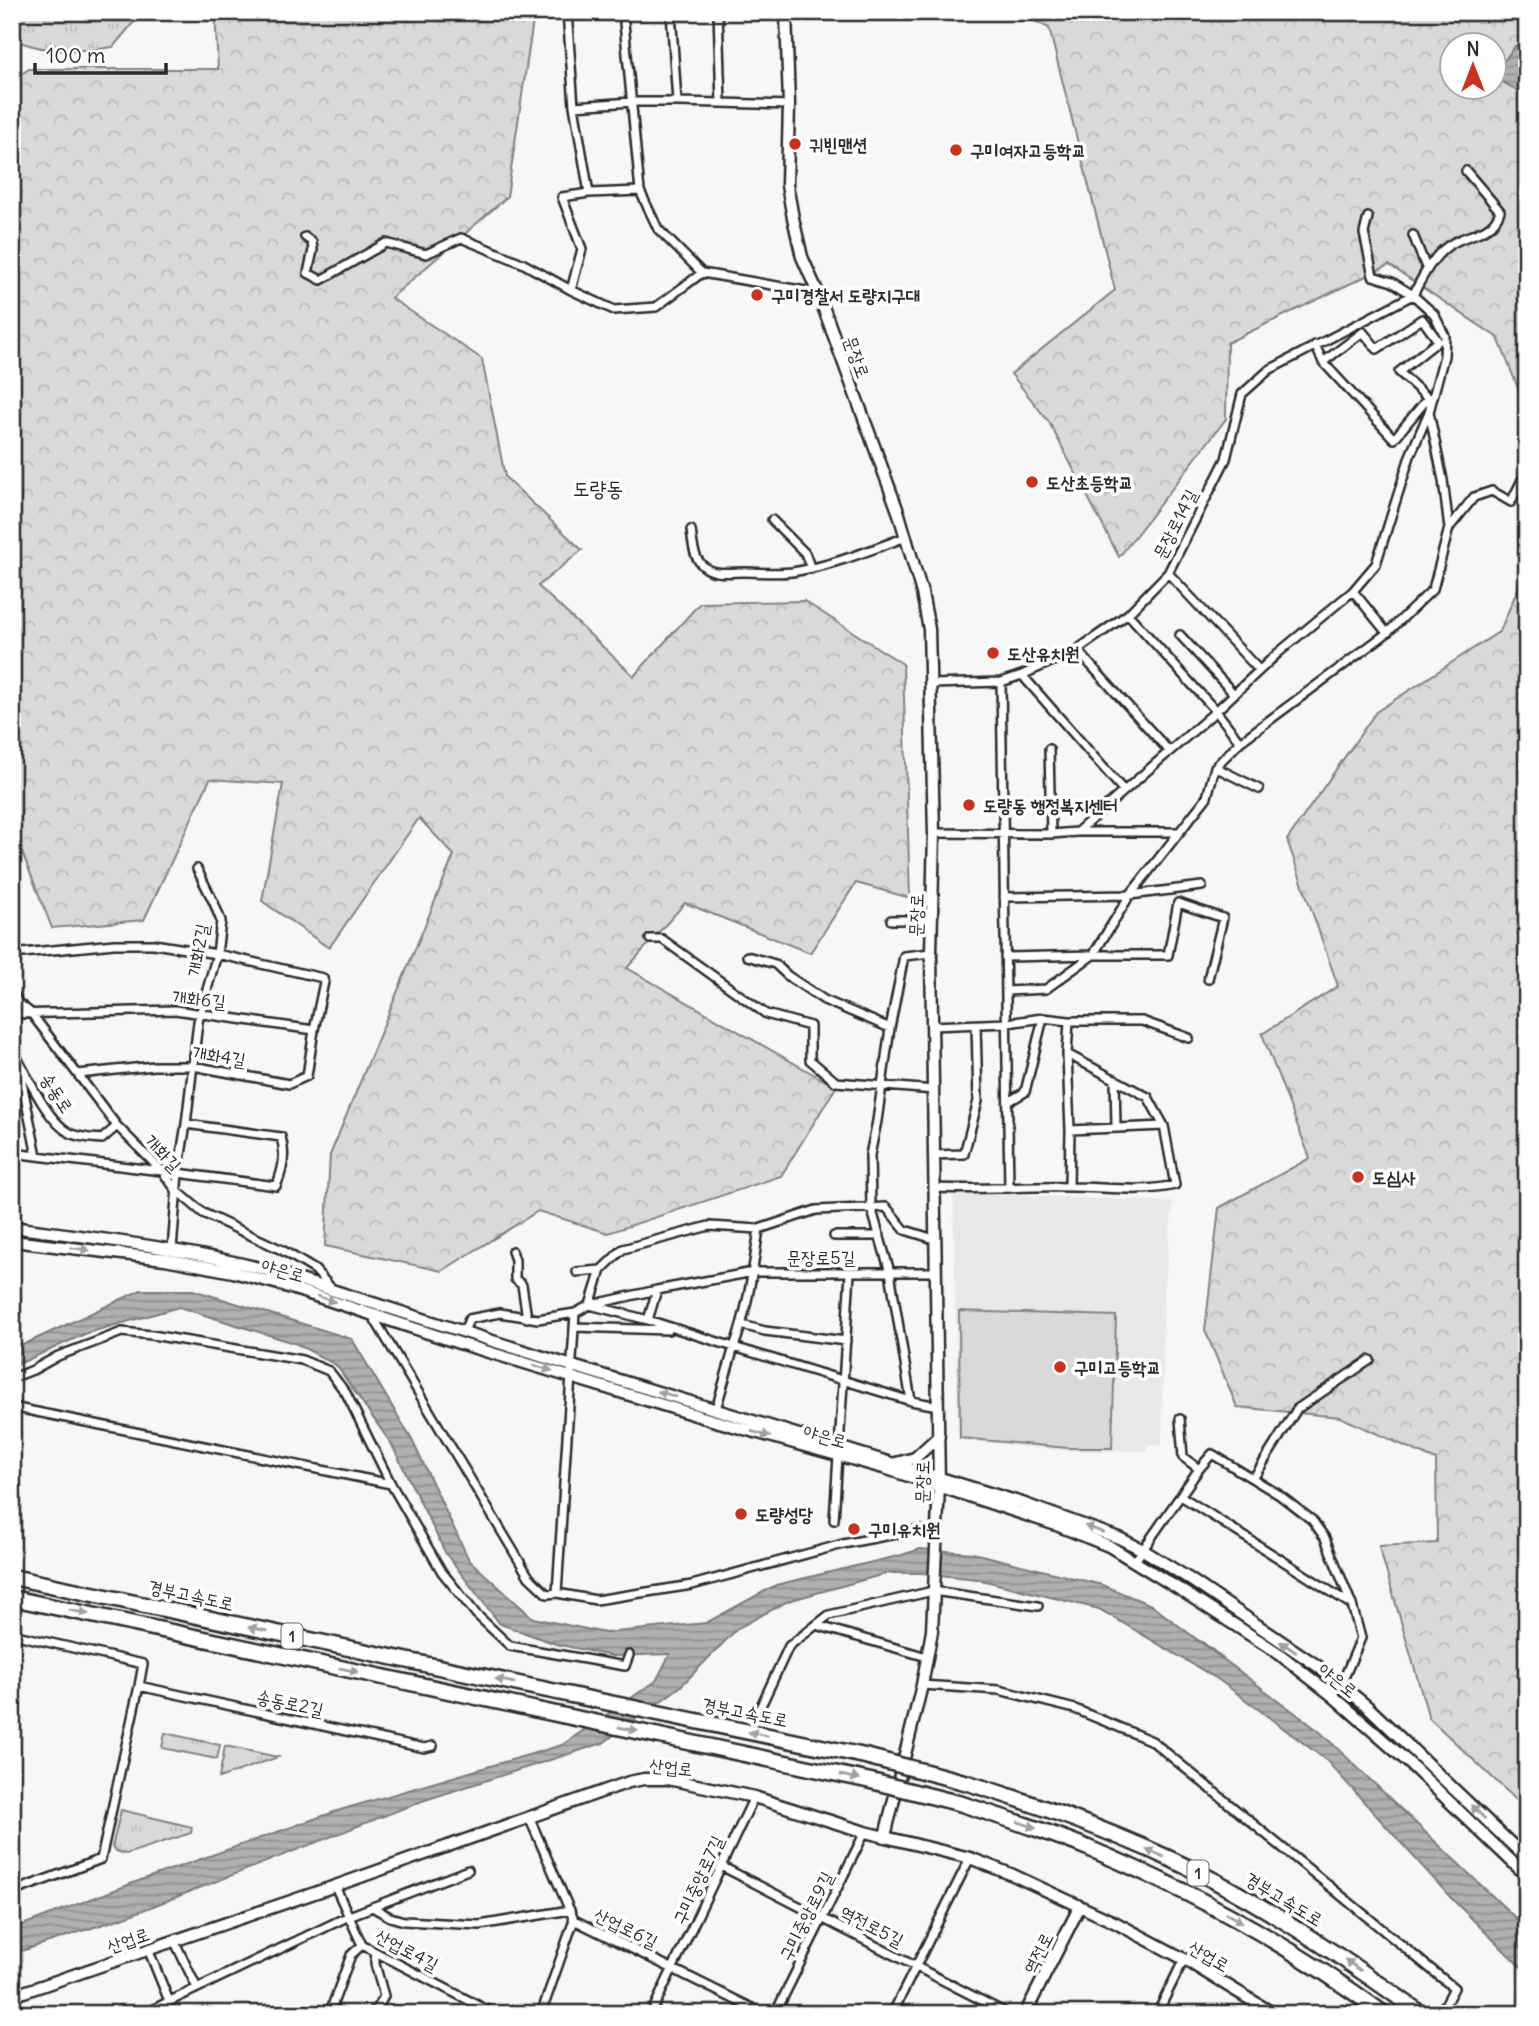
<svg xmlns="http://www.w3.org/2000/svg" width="1539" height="2026" viewBox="0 0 1539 2026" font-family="Delius,'Poor Story',sans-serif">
	<defs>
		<pattern id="grass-tufts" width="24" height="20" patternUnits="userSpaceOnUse" patternTransform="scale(1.75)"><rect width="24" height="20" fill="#d9d9d9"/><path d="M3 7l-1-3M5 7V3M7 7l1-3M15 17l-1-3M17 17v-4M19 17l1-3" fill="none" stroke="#bababa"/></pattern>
		<pattern id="forest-crowns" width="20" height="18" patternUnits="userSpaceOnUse" patternTransform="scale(1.75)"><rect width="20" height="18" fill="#d9d9d9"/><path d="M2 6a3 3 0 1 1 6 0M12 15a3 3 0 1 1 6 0" fill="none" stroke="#bababa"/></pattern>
		<pattern id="water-rules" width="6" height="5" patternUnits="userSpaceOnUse" patternTransform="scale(1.75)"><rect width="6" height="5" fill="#b0b0b0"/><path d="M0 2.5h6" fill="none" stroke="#8f8f8f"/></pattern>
	</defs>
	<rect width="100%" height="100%" fill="#f7f7f7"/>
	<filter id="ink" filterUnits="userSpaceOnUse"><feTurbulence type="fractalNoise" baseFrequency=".0143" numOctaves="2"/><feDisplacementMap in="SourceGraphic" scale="14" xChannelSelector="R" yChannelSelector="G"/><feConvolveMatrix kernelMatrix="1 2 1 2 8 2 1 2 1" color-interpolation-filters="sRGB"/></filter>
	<g filter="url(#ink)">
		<path fill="#e8e8e8" d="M953,1192L1173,1202L1164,1294L1162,1446L1148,1445V1451H1071L958,1440Z"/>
		<path fill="url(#grass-tufts)" stroke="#828282" stroke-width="2" d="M21,12H153L133,23L113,47C81,52 44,54 14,39Z
			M165,1733L220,1745L217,1759L162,1748Z
			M225,1746L278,1757L219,1778Z
			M121,1810L192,1827L191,1833L126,1854L116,1851L112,1847Z"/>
		<path fill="url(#forest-crowns)" stroke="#828282" stroke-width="2" fill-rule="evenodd" d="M215,12H528L533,21L507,197L391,298L482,359L505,477L582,550L538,586L634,676L700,603L804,601L903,664L910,898L856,883L810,953L685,903L627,968L836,1087L781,1176L608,1233L538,1211L442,1271L325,1246L330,1155L454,855L419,818L329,948L262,901L283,784L210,779L144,920L52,928L12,827V80L29,69H218Z
			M1017,12H1527V411L1498,338L1389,265L1227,343L1226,419L1119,557L1049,422L1011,374L1115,290L1049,28ZM1452,46H1494V88H1452Z
			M1527,567V1810L1429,1718L1379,1546L1437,1543L1436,1460L1340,1417L1237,1407L1205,1330L1219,1208L1310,1158L1262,1034L1338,986L1287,840L1376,712L1500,631Z"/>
		<path fill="#d9d9d9" stroke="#828282" stroke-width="2" d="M959,1311L1116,1316L1112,1448H1068L960,1438Z"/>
		<path fill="url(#water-rules)" stroke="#7b7b7b" stroke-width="2" d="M1523,42L1527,44V96L1494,77V63L1504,61L1515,46Z
			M141,1290H193L352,1339L412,1440L469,1560L533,1618L605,1633L706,1623L776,1585L902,1555L920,1549L973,1553L1102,1585L1151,1605L1319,1731L1527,1929V1973L1452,1899L1326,1760L1219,1680L1099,1609L977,1579L921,1573H888L788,1601L738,1628L680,1687L603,1743L422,1801L125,1917L12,1954V1929L141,1880L337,1811L562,1745L656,1681L670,1654L612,1656L556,1644L500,1624L446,1554L392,1445L336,1365L297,1344L179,1307L87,1333L12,1367V1350Z"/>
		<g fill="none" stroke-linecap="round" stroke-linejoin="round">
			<path stroke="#7b7b7b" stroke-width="2.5" d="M1196,1640L1203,1643L1222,1658"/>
			<g stroke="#2b2b2b" stroke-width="12">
				<path id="minor" d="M567,12L574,106L589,193L640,191
					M623,12L640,191L658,229L702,273L818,293
					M786,16L820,12
					M12,30L17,12
					M677,102L721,103L718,12
					M721,103L789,105
					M574,106L632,102H677L671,12
					M589,193L562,197L582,249L571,290L614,310L656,307L702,273
					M1368,217L1364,233L1373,276L1392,282L1413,295
					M1413,235L1427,270
					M305,237L312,242L313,250L308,273L321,280L386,243L426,254L461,238L522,263L571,290
					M1315,345L1323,362L1394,439L1428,398L1399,372L1438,341L1422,319L1377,349L1363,332L1323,362
					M772,520L805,553L811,569
					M1449,528L1474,497L1492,491L1511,502L1522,480
					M691,530C693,544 693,560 706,568C716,575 732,572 743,572C759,572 776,574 792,572C831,566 868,551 906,537
					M1168,573L1259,670
					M1353,591L1387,633
					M1180,635L1234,694
					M1077,650L1169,751
					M1001,682L1009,1188
					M931,684L1001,682L1022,675L1077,650L1128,614L1168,573L1226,459L1242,394L1269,370L1413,295
					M1240,742L1216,711L1278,653L1353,591L1376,564L1410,456L1429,412L1444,356L1445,336L1434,314L1413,295C1422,278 1432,257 1448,246C1467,232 1492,236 1500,211L1466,171
					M1049,749L1051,834
					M1215,767L1259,789
					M1124,791L1216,711L1128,614
					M1078,832H1178
					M934,833L1051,834L1077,832L1124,791L1022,675
					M1130,895L1207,797L1215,767L1240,742L1387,633L1433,589L1449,528L1443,480L1429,412
					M1130,895L1202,886
					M1004,897L1130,895L1093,955L1005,957
					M891,920H932
					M650,939H662L766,1014L810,1026V1060L836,1082L934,1090
					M931,953L904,956L890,1028L877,1121L870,1155L871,1207L890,1272L911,1401L938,1406
					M12,954L114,944H154L217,954L323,978
					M747,956L775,964L788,976L824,1000L890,1028
					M12,991L18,1003L31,1013L117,1126L162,1171L176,1190L203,1213L282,1250L315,1270L331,1288
					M1006,991L1046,989L1093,955H1168L1178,903L1223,918L1208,979
					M12,1014L175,1010L314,1030L324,982
					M13,1014L17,1058L37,1156
					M1069,1021H1142L1189,1038
					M932,1026L1007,1023L1043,1018L1069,1021L1067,1054
					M12,1058H17C29,1079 48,1122 70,1133C80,1138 91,1138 102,1139L117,1126
					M78,1074L154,1066H193L289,1084L307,1076L314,1030
					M1115,1079L1116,1127
					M1008,1102L1025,1092L1043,1018
					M1070,1130L1164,1126
					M12,1153L178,1173L276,1186C283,1171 286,1154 281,1137L186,1124
					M934,1155L964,1154L978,1101L976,1025
					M935,1188C981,1190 1026,1186 1071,1187C1105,1187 1141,1193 1175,1185L1164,1126L1148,1097L1067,1054L1070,1130L1069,1187
					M759,1229C753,1269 748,1309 734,1347L648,1320L590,1305L601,1270L623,1249L709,1226L759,1229L816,1210L886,1207L905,1230L934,1239
					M834,1236H880
					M172,1250L178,1173L186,1124L198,1022L217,954L221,921L214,903L197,869
					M512,1251L515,1260V1279L522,1285L527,1318
					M577,1272L601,1270
					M657,1290L753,1272H935
					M372,1315L529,1577L547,1594L557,1593L596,1600L692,1585L843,1544L917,1530L936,1532
					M742,1325L765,1331L846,1341
					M574,1327L668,1330
					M464,1332L469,1319L500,1313L538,1319L575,1313L590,1305L657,1290L648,1320
					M12,1378L33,1370L58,1356L122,1332L152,1335L302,1360L329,1371L346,1393L391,1484L442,1572L476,1614L510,1646L625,1666L629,1655
					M12,1407L391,1484
					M716,1409L734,1347L911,1401
					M1180,1419L1183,1457L1199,1469
					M839,1447L850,1273
					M1253,1479L1297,1409L1370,1360
					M1181,1496L1352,1605
					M834,1520L838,1456
					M1135,1561L1199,1469L1212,1454L1278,1494L1312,1520L1325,1538L1352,1605L1361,1638L1341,1685
					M557,1593L575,1313
					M816,1625L927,1657
					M12,1634L143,1664L139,1686
					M922,1685L999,1690L1075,1709L1152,1741L1454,1988L1440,2014
					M760,1708L789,1646L829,1615L933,1591L1038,1606
					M529,1817L574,1920L764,2014
					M721,1866L1008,2014
					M335,1886L362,1945L495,2014
					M12,1892L101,1859L139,1686L424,1748L433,1746
					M372,1907L390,1917L404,1921L480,1925L570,1910
					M174,1940L197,1988
					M148,1949L169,2001
					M12,2009L24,2014
					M143,2014L349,1916L468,1870
					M326,2014L331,2009L351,1955L362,1945
					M371,2014L379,2006L384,1996L375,1964V1952
					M541,2014L574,1920
					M651,2014L754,1797
					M775,2014L865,1832
					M892,2014L970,1858
					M1157,2014L1184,1959"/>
			</g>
			<g stroke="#2b2b2b" stroke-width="15">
				<path id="tertiary" d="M786,12L789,105L787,185L793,218L802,257L818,293L899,514L922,593L929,629L934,833L931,953L939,1486L932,1631L922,1685L885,1836
					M12,1227C101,1239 191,1249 278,1273L543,1357L1022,1503L1119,1538L1143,1550L1188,1578L1322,1669L1368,1707L1527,1859
					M12,1241L165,1259L233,1272L279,1284L459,1343L712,1420L887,1469L1059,1526L1109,1546L1179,1589L1278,1653L1333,1696L1408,1762L1527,1876
					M896,1463L915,1458L939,1436
					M12,1996L335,1886L629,1782L644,1779H668L754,1797L865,1832L970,1858L1013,1875L1116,1923L1184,1959L1274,2014
					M1025,2014L1080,1906"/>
			</g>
			<g stroke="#2b2b2b" stroke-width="19">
				<path id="motorway" d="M12,1577L571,1695
					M12,1598L561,1715
					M968,1783C1052,1809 1137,1840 1215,1881C1288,1920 1355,1966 1422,2014
					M962,1804C1004,1818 1047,1831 1088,1848C1192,1891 1293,1947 1384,2014"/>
			</g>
			<use href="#minor" stroke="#fff" stroke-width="7"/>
			<use href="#tertiary" stroke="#fff" stroke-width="10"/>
			<use href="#motorway" stroke="#fff" stroke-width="14"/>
			<g stroke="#2b2b2b" stroke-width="19" stroke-linecap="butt">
				<path id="motorway-bridge" d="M571,1695L865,1756L968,1783
					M561,1715L871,1781L962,1804"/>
			</g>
			<use href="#motorway-bridge" stroke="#fff" stroke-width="14"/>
		</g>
		<defs><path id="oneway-solid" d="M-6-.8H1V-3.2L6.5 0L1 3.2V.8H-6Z" transform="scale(1.75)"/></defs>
		<g fill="#a0a0a0">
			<use href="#oneway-solid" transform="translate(80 1249) rotate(7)"/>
			<use href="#oneway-solid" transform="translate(326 1299) rotate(18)"/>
			<use href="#oneway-solid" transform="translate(543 1368) rotate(17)"/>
			<use href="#oneway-solid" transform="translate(667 1394) rotate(-163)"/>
			<use href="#oneway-solid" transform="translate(761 1434) rotate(16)"/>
			<use href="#oneway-solid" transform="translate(1094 1529) rotate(-159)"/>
			<use href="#oneway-solid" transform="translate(79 1612) rotate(12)"/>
			<use href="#oneway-solid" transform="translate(258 1629) rotate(-168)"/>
			<use href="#oneway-solid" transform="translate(1288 1647) rotate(-146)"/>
			<use href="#oneway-solid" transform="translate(349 1670) rotate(12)"/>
			<use href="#oneway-solid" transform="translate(505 1681) rotate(-168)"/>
			<use href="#oneway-solid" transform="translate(628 1729) rotate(12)"/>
			<use href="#oneway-solid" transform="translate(758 1734) rotate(-169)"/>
			<use href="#oneway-solid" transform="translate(850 1777) rotate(12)"/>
			<use href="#oneway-solid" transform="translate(1478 1812) rotate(-136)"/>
			<use href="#oneway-solid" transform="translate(1027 1825) rotate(20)"/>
			<use href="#oneway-solid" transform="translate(1155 1853) rotate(-157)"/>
			<use href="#oneway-solid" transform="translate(1234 1918) rotate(30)"/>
			<use href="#oneway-solid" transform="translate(1353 1965) rotate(-145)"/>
		</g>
	</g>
	<g fill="#c8321e" stroke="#fff" stroke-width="2.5">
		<circle cx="795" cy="144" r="7"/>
		<circle cx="956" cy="150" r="7"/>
		<circle cx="757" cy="295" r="7"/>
		<circle cx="1032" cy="482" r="7"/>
		<circle cx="993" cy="653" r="7"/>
		<circle cx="969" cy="805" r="7"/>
		<circle cx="1358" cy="1177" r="7"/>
		<circle cx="1060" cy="1367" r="7"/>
		<circle cx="741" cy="1514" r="7"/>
		<circle cx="854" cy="1529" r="7"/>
	</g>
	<g text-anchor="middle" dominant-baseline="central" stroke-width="7" stroke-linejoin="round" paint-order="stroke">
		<g fill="#fff" stroke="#6b6b6b" stroke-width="2">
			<rect x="281.5" y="1623.5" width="21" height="25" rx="5"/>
			<rect x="1187.5" y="1860.5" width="21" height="25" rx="5"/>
		</g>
		<g font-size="16" font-weight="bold" fill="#2b2b2b">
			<text x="292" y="1636">1</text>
			<text x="1198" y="1873">1</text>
		</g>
		<g font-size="18" font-weight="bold" fill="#2b2b2b" stroke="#fff" text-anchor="start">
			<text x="809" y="144">귀빈맨션</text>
			<text x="970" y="150">구미여자고등학교</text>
			<text x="771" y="295">구미경찰서 도량지구대</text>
			<text x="1046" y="482">도산초등학교</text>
			<text x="1007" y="653">도산유치원</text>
			<text x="983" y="805">도량동 행정복지센터</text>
			<text x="1372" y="1177">도심사</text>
			<text x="1074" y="1367">구미고등학교</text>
			<text x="755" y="1514">도량성당</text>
			<text x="868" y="1529">구미유치원</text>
		</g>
		<g font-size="18" fill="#2b2b2b" stroke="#fff">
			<text transform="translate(857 357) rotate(70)">문장로</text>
			<text transform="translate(1175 524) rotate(-63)">문장로14길</text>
			<text transform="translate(916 915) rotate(-88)">문장로</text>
			<text transform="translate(198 950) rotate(-80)">개화2길</text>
			<text transform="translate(199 999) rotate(6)">개화6길</text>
			<text transform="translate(219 1056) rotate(9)">개화4길</text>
			<text transform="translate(57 1093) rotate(57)">송동로</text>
			<text transform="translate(163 1153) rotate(46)">개화길</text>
			<text x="821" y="1257">문장로5길</text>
			<text transform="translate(283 1270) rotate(16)">야은로</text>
			<text transform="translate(825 1436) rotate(16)">야은로</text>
			<text transform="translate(922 1482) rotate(-89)">문장로</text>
			<text transform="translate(191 1595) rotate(12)">경부고속도로</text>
			<text transform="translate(1338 1680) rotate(39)">야은로</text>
			<text transform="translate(290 1703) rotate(12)">송동로2길</text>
			<text transform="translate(745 1712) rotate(11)">경부고속도로</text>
			<text transform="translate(671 1767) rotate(6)">산업로</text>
			<text transform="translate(698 1880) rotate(-65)">구미중앙로7길</text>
			<text transform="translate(1284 1899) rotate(31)">경부고속도로</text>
			<text transform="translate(806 1916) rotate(-63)">구미중앙로9길</text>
			<text transform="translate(872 1926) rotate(27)">역전로5길</text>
			<text transform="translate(626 1928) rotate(26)">산업로6길</text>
			<text transform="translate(128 1940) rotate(-19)">산업로</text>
			<text transform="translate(407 1950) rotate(28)">산업로4길</text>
			<text transform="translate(1038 1953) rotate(-63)">역전로</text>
			<text transform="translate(1209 1956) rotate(30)">산업로</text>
		</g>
		<g font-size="21" fill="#2b2b2b" stroke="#fff">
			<text x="598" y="488">도량동</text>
		</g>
	</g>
	<rect width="1539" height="2026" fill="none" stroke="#fff" stroke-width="42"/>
	<rect x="21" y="21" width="1497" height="1984" fill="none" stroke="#2b2b2b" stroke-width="2.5" filter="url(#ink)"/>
	<g transform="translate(1473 66)"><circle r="33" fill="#ffffff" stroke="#aaaaaa" stroke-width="2"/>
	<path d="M0-5L12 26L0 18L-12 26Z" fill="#c8321e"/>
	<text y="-10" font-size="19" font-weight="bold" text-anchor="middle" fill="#2b2b2b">N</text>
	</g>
	<path d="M35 63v10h131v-10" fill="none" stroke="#2b2b2b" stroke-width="3.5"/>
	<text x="46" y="63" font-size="21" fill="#2b2b2b" stroke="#ffffff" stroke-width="5" paint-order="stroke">100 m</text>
</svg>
